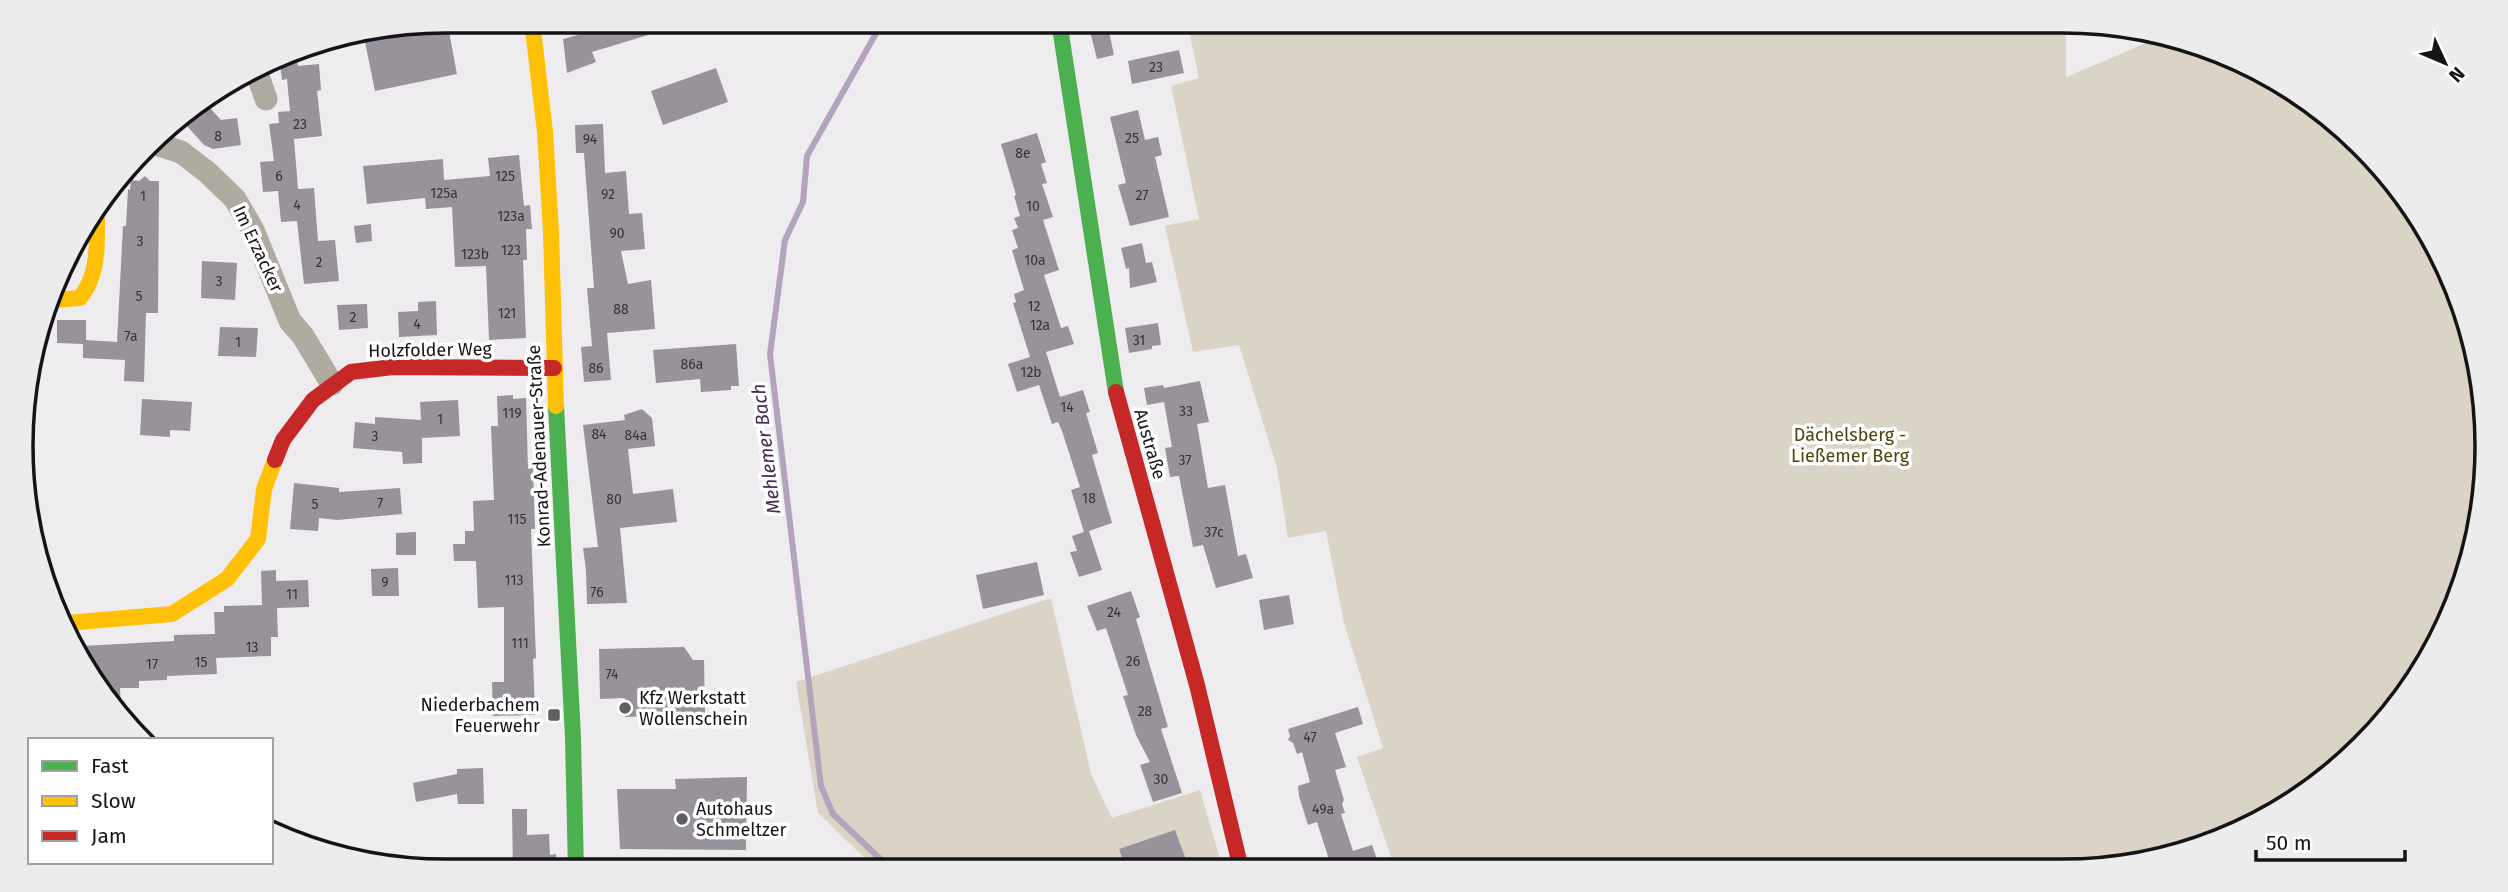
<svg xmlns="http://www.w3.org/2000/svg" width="2508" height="892" viewBox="0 0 2508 892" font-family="'Fira Sans',sans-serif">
	<rect width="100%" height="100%" fill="#eeecef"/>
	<path fill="#dad4c7" d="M1187,21H2066V77L2165,35H2172L2320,109L2430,233L2483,390L2473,556L2430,659L2343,765L2250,827L2118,867L1426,869L1419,860L1395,869L1357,757L1383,748L1344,623L1326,531L1288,538L1277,468L1239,345L1193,352L1165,226L1199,219L1171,86L1199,78Z
		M1051,598L1091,774L1112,818L1200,790L1223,869L877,870L818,813L796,682Z"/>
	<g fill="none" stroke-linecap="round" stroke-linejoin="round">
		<path stroke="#b3a3bb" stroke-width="6" d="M883,21L807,156L803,202L785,240L770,354L821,786L833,814L892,870"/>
	</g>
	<path fill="#98939a" d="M447,21L457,74L375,91L364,37Z
		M613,21H643L648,35L592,52L596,62L567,73L563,39L615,25Z
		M1108,27L1114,55L1097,59L1090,31Z
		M1179,50L1184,73L1132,84L1128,61Z
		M296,51L298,66L319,64L321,90L317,91L322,136L294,139L298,189L314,188L318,241L335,240L339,281L304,284L297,221L281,222L278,191L263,192L260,162L274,161L269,124L279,123L278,112L290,111L287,79L282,80L279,56Z
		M716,68L728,102L663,125L651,91Z
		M210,108L221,120L237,118L241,145L213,149L204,145L187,126Z
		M1138,110L1145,140L1158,137L1162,155L1155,157L1169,217L1130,226L1118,185L1126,183L1110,117Z
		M603,124L605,173L626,171L629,214L642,213L645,249L621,251L628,284L651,280L655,329L607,333L611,380L584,382L581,347L592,346L587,288H594L584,153H576L575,125Z
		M1037,133L1046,162L1041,164L1047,183L1042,184L1053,217L1043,220L1059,270L1044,275L1061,328L1068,326L1074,344L1046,352L1060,397L1083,390L1090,412L1086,413L1098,453L1092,455L1112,523L1089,531L1102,570L1079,577L1070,552L1077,551L1072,536L1084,532L1071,490L1080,487L1062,431L1058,422L1052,424L1039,385L1017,392L1008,364L1030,357L1013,303L1016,302L1014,294L1024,290L1012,250L1018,248L1012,230L1018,228L1014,218L1020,216L1014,196L1016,195L1001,144Z
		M519,155L524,206L530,205L532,229H526L527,260H523L526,338L489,340L486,266L455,267L452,207L426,209L425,198L367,204L363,166L443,159L444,180L490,176L488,158Z
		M145,176L150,181H159L158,313H146L144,382L124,381L125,360L83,358V344L57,343V320H86V340L117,342L123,226H126L128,189L130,190L131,180L139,181Z
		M371,224L372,241L356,243L354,226Z
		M1142,243L1146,263L1152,262L1157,282L1130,288L1129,268L1126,269L1121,248Z
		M202,261L237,263L235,300L201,298Z
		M436,301L437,335L399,337L398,312L418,311V302Z
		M367,304L368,328L339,330L337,305Z
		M1158,323L1161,345L1152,346V349L1129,353L1125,328Z
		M220,327L258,328L256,357L218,356Z
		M736,344L739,386H731V390L701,392L700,379L656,383L653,350Z
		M1200,381L1209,422L1197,424L1208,488L1225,485L1238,556L1246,554L1253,578L1216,588L1203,545L1193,547L1179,476L1170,477L1165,448L1172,447L1164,402L1147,405L1144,388L1163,385L1164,388Z
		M513,395V399L526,398L528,469L533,468L535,529H531L536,658L533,659L535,715L493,716L492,682H504V607L478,608L476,561H454L453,544H465V531H474L473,501L494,500L491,426H498L497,396Z
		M142,399L192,402L190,431L170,430V437L140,435Z
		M458,400L460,436L422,438V463L403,464L402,452L353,448L355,422L375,424V417L421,420L420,402Z
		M642,409L652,418L655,446L628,449L633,494L673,489L677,522L620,528L627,603L587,604L586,570L583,548L598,547L583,425L625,420L624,415Z
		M294,483L339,488V492L400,488L402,514L337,520L319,518L318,531L290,529Z
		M416,532V555H396V533Z
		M1037,562L1044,595L983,609L976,575Z
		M398,568L399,596H372L371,569Z
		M276,570V581L308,580L309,607L277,608L278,637H271V656L216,658L217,674L167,676V680L139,681V688H120L121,710L93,682L91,661L83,662L82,646L174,641V635L215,634L214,612H224V606L262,605L261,571Z
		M1131,591L1140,617L1136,619L1168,727L1161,729L1182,793L1153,802L1140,765L1150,762L1136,735L1123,696L1128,695L1106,628L1097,631L1087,606Z
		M1289,595L1294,624L1264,630L1259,600Z
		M684,647L693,660H704L705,714L625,717V698L600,699L599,649Z
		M1358,707L1363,724L1335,733L1346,767L1335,770L1344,800L1342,804L1345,813L1341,814L1353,851L1372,845L1378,862L1357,869H1332L1317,822L1308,825L1299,796L1298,786L1310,782L1302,752L1297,754L1293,743L1288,740L1290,736L1288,729Z
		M483,768L484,804H458L457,794L416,802L413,783L457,774V769Z
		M747,777L746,850L620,849L617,789H676L675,779Z
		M512,809H527V835L549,834L550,855L556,854L557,871H513Z
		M1175,830L1188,865L1174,869H1126L1119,849Z"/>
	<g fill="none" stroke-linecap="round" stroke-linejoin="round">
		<path stroke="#afaba1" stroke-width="23" d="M256,70L266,99
			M153,143L181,152L207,172L235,199L253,230L290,321L303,336L332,384"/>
		<path stroke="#4caf50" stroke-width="16" d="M1059,21L1116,392
			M556,406L573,738L576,871"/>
		<path stroke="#ffc107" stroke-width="16" d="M532,21L545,132L551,232L556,406
			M52,300L80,298C99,274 97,246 97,216
			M66,623L172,614L227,579L258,539L264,489L275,460"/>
		<path stroke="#c62828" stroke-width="16" d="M1116,392L1197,685L1241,869
			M275,460L283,440L313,400L351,372L393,367L554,368"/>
	</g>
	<g fill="#615f61" stroke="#fff" stroke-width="2.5">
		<circle cx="625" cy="708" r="7"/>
		<rect x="547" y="708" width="14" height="14" rx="3.5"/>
		<circle cx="682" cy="819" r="7"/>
	</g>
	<g text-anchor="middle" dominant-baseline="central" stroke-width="7" stroke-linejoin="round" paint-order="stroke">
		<g font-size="14" fill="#363336">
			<text x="1156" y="67">23</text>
			<text x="300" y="124">23</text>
			<text x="218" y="136">8</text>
			<text x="1132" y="138">25</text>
			<text x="590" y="139">94</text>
			<text x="1023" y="153">8e</text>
			<text x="279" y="176">6</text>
			<text x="505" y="176">125</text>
			<text x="444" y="193">125a</text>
			<text x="608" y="194">92</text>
			<text x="1142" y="195">27</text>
			<text x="143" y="196">1</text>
			<text x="297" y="205">4</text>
			<text x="1033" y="206">10</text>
			<text x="511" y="216">123a</text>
			<text x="617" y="233">90</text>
			<text x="140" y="241">3</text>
			<text x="511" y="250">123</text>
			<text x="475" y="254">123b</text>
			<text x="1035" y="260">10a</text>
			<text x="319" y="262">2</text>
			<text x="219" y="281">3</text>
			<text x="139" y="296">5</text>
			<text x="1034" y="306">12</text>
			<text x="621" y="309">88</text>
			<text x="507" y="313">121</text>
			<text x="353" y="317">2</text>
			<text x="417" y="324">4</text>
			<text x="1040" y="325">12a</text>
			<text x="131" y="336">7a</text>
			<text x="1139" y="340">31</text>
			<text x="238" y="342">1</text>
			<text x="692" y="364">86a</text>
			<text x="596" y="368">86</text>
			<text x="1031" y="372">12b</text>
			<text x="1067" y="407">14</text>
			<text x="1186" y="411">33</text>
			<text x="512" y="413">119</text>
			<text x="440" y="419">1</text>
			<text x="599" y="434">84</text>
			<text x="636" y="435">84a</text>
			<text x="375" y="436">3</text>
			<text x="1185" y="460">37</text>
			<text x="1089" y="498">18</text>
			<text x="614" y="499">80</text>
			<text x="380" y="503">7</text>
			<text x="315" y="504">5</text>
			<text x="517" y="519">115</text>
			<text x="1214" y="532">37c</text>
			<text x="514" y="580">113</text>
			<text x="385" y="582">9</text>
			<text x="597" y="592">76</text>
			<text x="292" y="594">11</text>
			<text x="1114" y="612">24</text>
			<text x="520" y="643">111</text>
			<text x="252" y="647">13</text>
			<text x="1133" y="661">26</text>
			<text x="201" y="662">15</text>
			<text x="152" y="664">17</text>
			<text x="612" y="674">74</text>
			<text x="1145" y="711">28</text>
			<text x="1310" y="737">47</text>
			<text x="1161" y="779">30</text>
			<text x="1323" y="809">49a</text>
		</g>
		<g font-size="18" fill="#151315" stroke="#fff">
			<text transform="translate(258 249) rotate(65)">Im Erzacker</text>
			<text transform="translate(430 350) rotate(-1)">Holzfolder Weg</text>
			<text transform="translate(1150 444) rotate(74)">Austraße</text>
			<text transform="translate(539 446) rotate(-93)">Konrad-Adenauer-Straße</text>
		</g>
		<g font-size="18" fill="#4f4110" stroke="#fff">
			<text x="1850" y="435">Dächelsberg -<tspan x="1850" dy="21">Ließemer Berg</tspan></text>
		</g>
		<g font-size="18" fill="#151315" stroke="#fff" text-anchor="start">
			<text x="639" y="698">Kfz Werkstatt<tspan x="639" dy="21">Wollenschein</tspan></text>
			<text x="540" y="705" text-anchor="end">Niederbachem<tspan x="540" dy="21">Feuerwehr</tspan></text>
			<text x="696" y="809">Autohaus<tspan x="696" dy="21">Schmeltzer</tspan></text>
		</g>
		<g font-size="19" font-style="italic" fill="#482956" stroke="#fff">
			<text transform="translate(766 449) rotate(-97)">Mehlemer Bach</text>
		</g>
	</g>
	<path d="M0 0H2508V892H0ZM446 33H2062A413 413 0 0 1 2475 446V446A413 413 0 0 1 2062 859H446A413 413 0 0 1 33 446V446A413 413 0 0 1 446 33Z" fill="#ececec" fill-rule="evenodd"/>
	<path fill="none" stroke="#151315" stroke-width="3.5" d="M446 33H2062A413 413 0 0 1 2475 446V446A413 413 0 0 1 2062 859H446A413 413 0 0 1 33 446V446A413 413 0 0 1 446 33Z"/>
	<rect x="28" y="738" width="245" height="126" fill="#ffffff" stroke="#a1a1a1" stroke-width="2"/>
	<rect x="42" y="761" width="35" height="10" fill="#4caf50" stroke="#a1a1a1" stroke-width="2"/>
	<text x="91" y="773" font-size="21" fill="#151315">Fast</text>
	<rect x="42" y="796" width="35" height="10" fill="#ffc107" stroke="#a1a1a1" stroke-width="2"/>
	<text x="91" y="808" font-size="21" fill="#151315">Slow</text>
	<rect x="42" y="831" width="35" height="10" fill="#c62828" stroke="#a1a1a1" stroke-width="2"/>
	<text x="91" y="843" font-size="21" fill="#151315">Jam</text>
	<g transform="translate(2445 63) rotate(134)" stroke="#ffffff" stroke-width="5" paint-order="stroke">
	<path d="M0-5L12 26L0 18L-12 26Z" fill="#151315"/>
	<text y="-10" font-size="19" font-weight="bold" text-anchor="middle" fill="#151315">N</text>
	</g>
	<path d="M2256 850v10h149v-10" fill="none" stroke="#151315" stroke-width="3.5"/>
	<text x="2266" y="850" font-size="21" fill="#151315" stroke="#ffffff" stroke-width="5" paint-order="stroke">50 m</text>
</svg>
